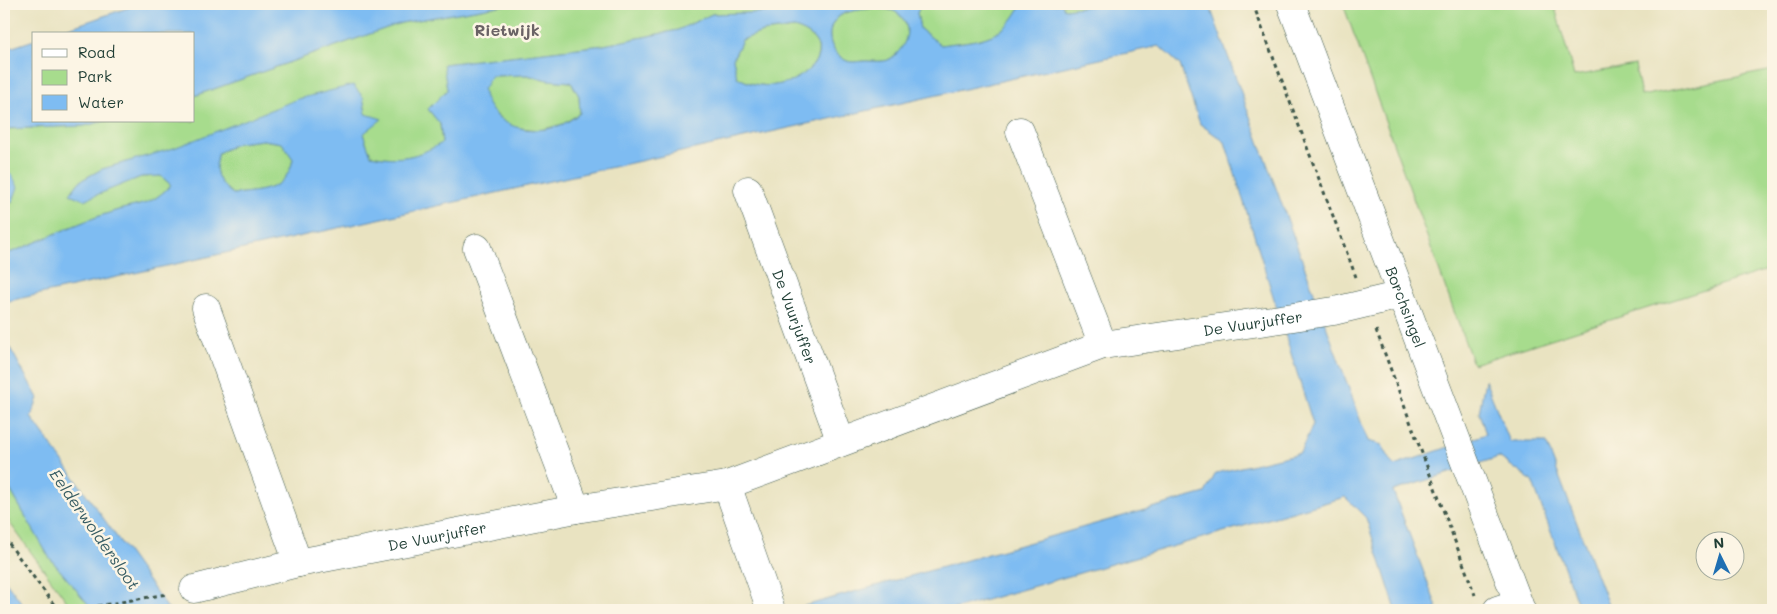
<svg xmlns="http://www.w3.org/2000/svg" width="1777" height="614" viewBox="0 0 1777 614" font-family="Mali,sans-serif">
	<rect width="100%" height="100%" fill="#fcf5e5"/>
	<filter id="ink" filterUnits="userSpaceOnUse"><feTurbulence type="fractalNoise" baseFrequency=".02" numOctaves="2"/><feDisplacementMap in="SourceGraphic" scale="10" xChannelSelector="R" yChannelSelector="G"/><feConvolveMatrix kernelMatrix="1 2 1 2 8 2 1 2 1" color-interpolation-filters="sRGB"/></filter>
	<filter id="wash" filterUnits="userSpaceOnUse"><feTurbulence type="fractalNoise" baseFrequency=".0096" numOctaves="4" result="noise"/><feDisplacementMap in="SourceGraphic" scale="20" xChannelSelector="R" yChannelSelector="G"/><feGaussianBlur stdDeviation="1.12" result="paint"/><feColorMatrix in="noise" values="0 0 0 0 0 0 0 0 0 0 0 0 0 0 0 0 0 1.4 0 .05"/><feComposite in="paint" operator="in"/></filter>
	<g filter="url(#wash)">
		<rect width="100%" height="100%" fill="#e9e3c1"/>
		<path fill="#a7dc8d" stroke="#638c60" d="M509,4H817L782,12L712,14L678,30L604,45L444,64L447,90L428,109L440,124L442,144C416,157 400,161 371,155L363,134L366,114L363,97L102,169L80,181L70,194L116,186L141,177L161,176L171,185C148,208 141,203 112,212C76,223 40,242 4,255V208L13,201L12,175L4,171V129L83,126L105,121H194V96L401,23Z
			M921,4H1016L1019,9C1001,42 974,40 941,45L920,29L917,13Z
			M1062,4H1108L1064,9Z
			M1343,4H1554L1574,76L1635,65L1641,96L1773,70V268L1473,364Z
			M875,8C880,9 889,9 894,11C916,23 907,50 888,60C883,62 872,61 865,61C860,61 852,63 847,61C826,51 823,22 845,13C854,10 865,9 875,8Z
			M794,28C855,46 788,108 737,77L733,59L742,40L762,32Z
			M527,75L548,80L571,82L579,96L580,113L563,124L540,130L510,127L485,104L483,90L491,76Z
			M263,140L282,143L293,159C287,191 261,191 233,194C218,183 213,172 217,154L238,143Z
			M4,479L49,557L93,610H73L4,515Z"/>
		<path fill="#7ebcf2" stroke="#4e7c93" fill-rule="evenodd" d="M139,4H509L401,23L194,96V34H51Z
			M817,4H921L917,13L920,29L941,45C974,40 1001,42 1019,9L1016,4H1062L1064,9L1108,4H1209L1368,441L1382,445L1394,466L1486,434L1479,413L1485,380L1510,442H1546L1610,610H1580L1532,481L1499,457L1393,491L1438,610H1396L1366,518L1345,497L951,610H790L1205,493L1216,473L1300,453L1313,424L1225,142L1200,124L1180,65L1159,46L4,302V255C40,242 75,223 112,212C140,203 148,208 171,185L161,176L141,177L84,200L70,194L80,181L102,169L174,148L298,99L353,85L363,97L366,114L382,119L363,134L371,155C400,161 416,157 442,143L440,124L428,109L447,90L443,64L604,45L678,30L712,14L782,12ZM875,8C880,9 889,9 894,11C916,23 907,50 888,60C883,62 872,61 865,61C860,61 852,63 847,61C826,52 823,22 845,13C854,10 865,9 875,8ZM794,28C856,46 787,108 737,77L733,59L742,40L762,32ZM527,75L548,80L571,82L579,96L580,113C575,117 569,121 563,124C531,138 490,127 483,90L491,76ZM263,140L282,143L293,159C287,191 261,191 233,194C218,183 213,172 218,153L238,143Z
			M34,40V121H105L84,126L4,129V50Z
			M4,171L12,175L18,187L13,201L4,208Z
			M4,337L38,398L31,417L169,610H93L49,557L4,479Z
			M4,579L27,610H4Z"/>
	</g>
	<g filter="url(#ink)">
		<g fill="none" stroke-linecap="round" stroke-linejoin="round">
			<g stroke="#3d5649" stroke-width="29">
				<g id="minor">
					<path d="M1020,131L1103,345"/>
					<path id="s1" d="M748,190L841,442"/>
					<path d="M477,248L576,509"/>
					<path d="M206,308L298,563"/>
					<path d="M727,485L771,610"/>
					<path id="s2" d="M194,589L298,563L576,509L727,485L1103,345L1334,311L1401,295"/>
					<path d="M1497,610L1518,603"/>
				</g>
			</g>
			<g stroke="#3d5649" stroke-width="29">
				<g id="major">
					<path id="s3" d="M1291,4L1521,610"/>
				</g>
			</g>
			<path stroke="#3d5649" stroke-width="3" stroke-dasharray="4 4" stroke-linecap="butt" d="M1253,4L1356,277
				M1376,330L1475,595
				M4,537L58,610
				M74,610L167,594"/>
			<use href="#minor" stroke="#fff" stroke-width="28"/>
			<use href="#major" stroke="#fff" stroke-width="28"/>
		</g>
	</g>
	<g text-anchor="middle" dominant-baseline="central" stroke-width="5" stroke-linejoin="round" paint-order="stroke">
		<g font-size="15" fill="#1f3d34" stroke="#fcf5e5">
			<text stroke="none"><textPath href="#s3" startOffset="324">Borchsingel</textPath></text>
			<text stroke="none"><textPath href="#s1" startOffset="135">De Vuurjuffer</textPath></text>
			<text stroke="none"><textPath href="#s2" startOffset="1096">De Vuurjuffer</textPath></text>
			<text stroke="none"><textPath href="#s2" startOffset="249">De Vuurjuffer</textPath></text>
		</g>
		<g font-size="16" font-weight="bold" fill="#6a6265" stroke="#fcf5e5">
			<text x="507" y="29">Rietwijk</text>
		</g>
		<g font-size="16" font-style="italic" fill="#375d64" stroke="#fcf5e5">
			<text transform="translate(95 529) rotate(55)">Eelderwoldersloot</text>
		</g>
	</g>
	<rect width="1777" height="614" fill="none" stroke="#fcf5e5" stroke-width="20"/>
	<rect x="32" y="32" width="162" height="90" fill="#fcf5e5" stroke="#a4ab9e"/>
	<rect x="42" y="49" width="25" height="8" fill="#ffffff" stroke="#a4ab9e"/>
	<text x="78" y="58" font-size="15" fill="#1f3d34">Road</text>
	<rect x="42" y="70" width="25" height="15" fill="#a7dc8d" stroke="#a4ab9e"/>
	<text x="78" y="82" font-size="15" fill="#1f3d34">Park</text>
	<rect x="42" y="95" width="25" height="15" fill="#7ebcf2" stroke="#a4ab9e"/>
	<text x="78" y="108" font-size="15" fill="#1f3d34">Water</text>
	<g transform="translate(1720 556) rotate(355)"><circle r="24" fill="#fcf5e5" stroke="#a4ab9e"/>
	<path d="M0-4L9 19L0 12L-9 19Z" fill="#1f6fb2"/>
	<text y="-8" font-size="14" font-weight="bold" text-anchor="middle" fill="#1f3d34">N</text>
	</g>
</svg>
